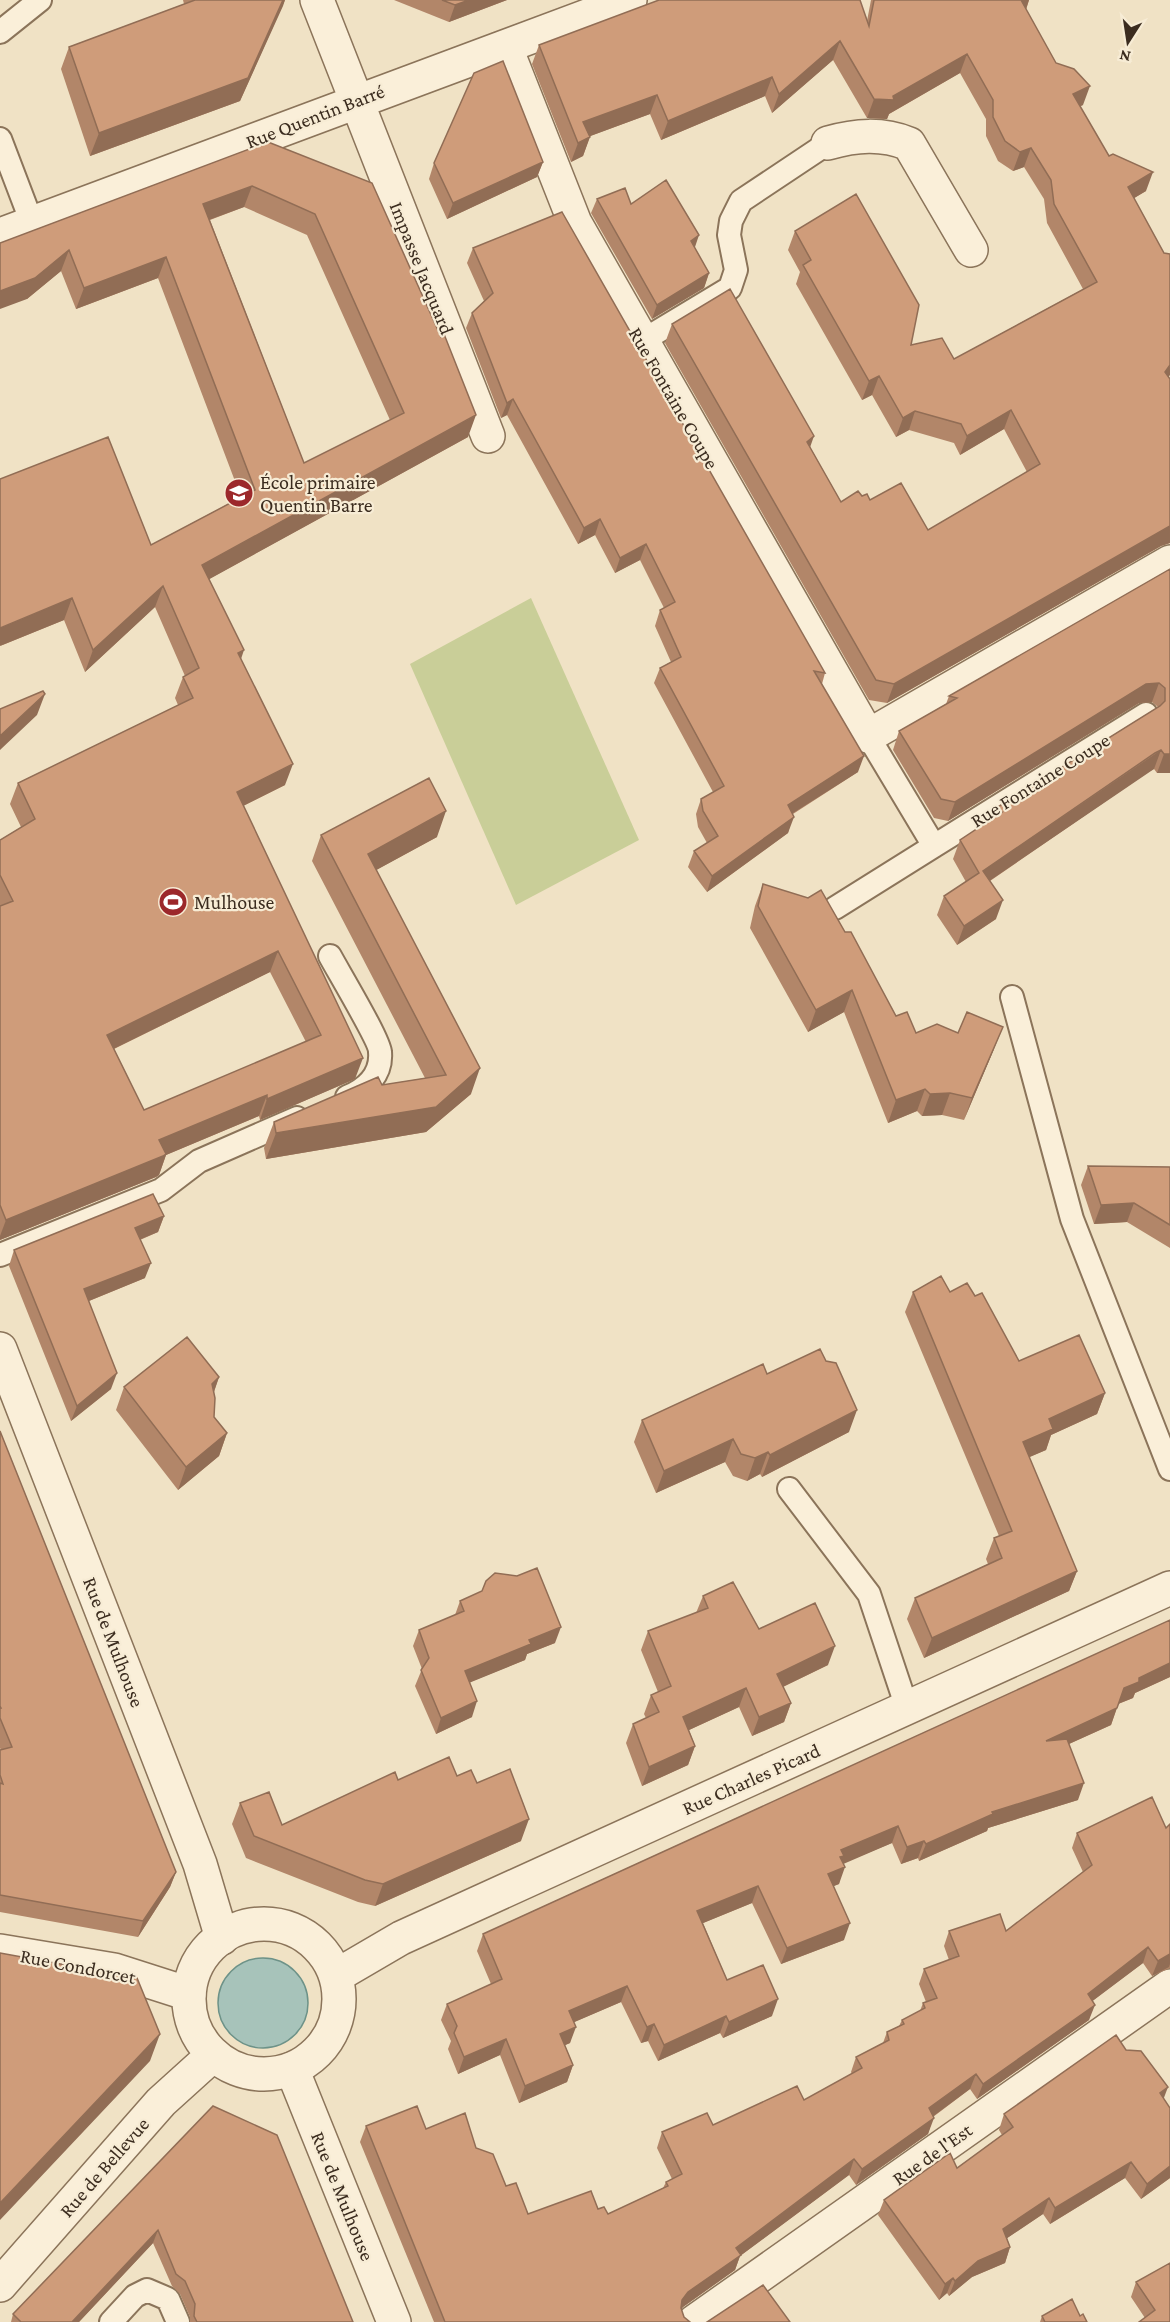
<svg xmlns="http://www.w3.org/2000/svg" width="1170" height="2322" viewBox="0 0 1170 2322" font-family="'Crimson Pro',serif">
	<rect width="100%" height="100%" fill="#f0e2c5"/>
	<path fill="#c9ce98" d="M531,598L639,840L516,905L410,664Z"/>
	<path fill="#a7c3ba" stroke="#6d9288" stroke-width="1.5" d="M218 2003a45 45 0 1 1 90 0a45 45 0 1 1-90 0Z"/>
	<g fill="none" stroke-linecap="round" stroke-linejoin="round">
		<g stroke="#8b745a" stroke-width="26">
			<path id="service" d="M0,32L40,0
				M0,139L32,223
				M642,341L730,288L736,270L729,235L731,221L741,201L828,143
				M868,736L934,846L1146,714
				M835,908L934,846
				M330,956C338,971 380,1041 380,1052C382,1075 366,1089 347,1097
				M1012,997L1072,1219L1170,1469
				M0,1255L161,1190L199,1161L297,1118
				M789,1489L869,1594L907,1708
				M111,2322L135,2296L147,2290L168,2299L178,2322"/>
		</g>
		<g stroke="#8b745a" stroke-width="36">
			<path id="pedestrian" d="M828,143C856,135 882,133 909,144L971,250"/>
		</g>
		<g stroke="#8b745a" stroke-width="36">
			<path id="minor" d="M317,0L488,436
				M506,48L575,223L868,736L1170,562
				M0,235L630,0
				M0,1349L200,1864L222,1938
				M0,1951L114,1970L189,1994
				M292,2069L394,2322
				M694,2322L1170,1986"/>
		</g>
		<g stroke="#8b745a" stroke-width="36">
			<path id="tertiary" d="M189 1999a75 75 0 1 1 150 0a75 75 0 1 1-150 0Z
				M336,1976L401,1938L1170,1588
				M0,2285L161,2102L213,2055"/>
		</g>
		<use href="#service" stroke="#faefd9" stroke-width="22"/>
		<use href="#pedestrian" stroke="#faefd9" stroke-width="33"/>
		<use href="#minor" stroke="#faefd9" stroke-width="33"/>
		<use href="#tertiary" stroke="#faefd9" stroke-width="33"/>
	</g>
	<path fill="#b28669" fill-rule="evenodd" d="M183,0H285L240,101L90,156L61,69L69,47L184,4Z
		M394,0H507L449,22Z
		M871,0H1029L1026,10L1056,63L1083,105L1080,106L1109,156L1146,191L1134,198L1169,377L1170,379V543L1161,546L887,703L869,700L665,343L672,324L810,447L841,502L862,496L870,500L928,530L1027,472L1004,429L960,455L954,443L909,430L896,437L872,395L862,400L796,284L800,272L788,250L795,231L911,345L954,359L1083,289L1047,223L1044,199L1024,167L1013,171L998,161L986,136V119L960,73L889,114L887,119L867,118L833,60L772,113L765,96L661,140L650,114L590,136L583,156L571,162L532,64L539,45L867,21Z
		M268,142L468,437L209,579L241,660L285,785L243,806L355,1079L260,1120L259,1116L166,1155L159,1175L156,1177L0,1240V840L21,827L10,804L18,783L178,705L175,698L183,677L185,676L155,607L85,672L64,620L0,646L151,545L241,497L158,278L76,309L61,271L27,299L0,243ZM244,207L307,235L390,420L304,463L210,220ZM270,972L306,1042L144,1110L114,1049Z
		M543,162L537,177L447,219L429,179L434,163Z
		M597,199L631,204L695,248L709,273L704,288L652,319L591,213Z
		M473,248L825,673L822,684L858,772L793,814L788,833L707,892L688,867L694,851L707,843L698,827L696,814L701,799L713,792L654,683L660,668L671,662L655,626L660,610L664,608L640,560L615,573L595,535L578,544L507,415L501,418L466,328L472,313L484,301L467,263Z
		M1170,569V773H1157L1154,769L1148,772L990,881L996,919L957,945L937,915L944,896L966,882L953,859L960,840L989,821L993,810L1158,707L1152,702L1139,703L948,821L934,818L893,750L899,731L946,704L949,696Z
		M321,835L437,837L376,870L471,1094L426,1132L266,1159L264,1148L274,1122L382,1085L425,1078L312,861Z
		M763,884L845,932L896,1016L916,1033L994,1049L964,1120L942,1115L922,1116L917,1111L888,1123L844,1012L808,1032L750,928L755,906Z
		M1088,1166L1170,1167V1248L1127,1222L1094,1224L1081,1185Z
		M164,1216L158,1232L140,1240L145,1278L89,1301L111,1389L71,1421L9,1266L14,1250Z
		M913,1292H950L975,1296L1019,1361L1105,1393L1097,1414L1051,1435L1046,1450L1029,1457L1077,1571L1069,1591L924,1658L907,1619L915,1598L988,1564L986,1559L994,1538L999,1536L905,1312Z
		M767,1374L849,1432L762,1477L760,1474L747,1481L733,1476L725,1462L656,1493L634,1442L642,1420Z
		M219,1377L214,1392V1417L227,1433L219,1456L178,1490L116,1410L124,1387Z
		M0,1431L176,1872L170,1887L138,1937L0,1912V1750H1L0,1748Z
		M703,1596L759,1629L828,1665L783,1687L791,1703L784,1722L752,1736L739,1707L689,1730L695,1746L688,1765L642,1786L626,1743L633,1724L646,1718L644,1714L651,1695L658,1692L641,1650L648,1631L696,1613Z
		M460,1601L555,1643L527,1654L525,1660L470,1682L472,1717L436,1734L415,1686L422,1669L413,1646L419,1630L455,1615Z
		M1170,1620V1677L1135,1693L1133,1698L1118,1704L1111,1725L1069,1744L1078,1800L988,1828L987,1831L919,1861L918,1858L901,1864L892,1843L843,1863L839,1884L833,1886L844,1940L781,1964L752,1903L703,1923L727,1980L772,2016L723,2038L720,2033L658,2061L648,2041L641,2043L621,2002L574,2022L570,2043L565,2045L573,2065L567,2082L519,2103L500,2055L458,2074L448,2049L451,2041L441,2020L447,2004L491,1984L477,1951L483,1934Z
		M457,1776L477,1783L521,1841L375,1906L358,1902L246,1858L232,1824L240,1803L282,1825L398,1780Z
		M1170,1824V1968L1152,1976L1143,1963L1092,2001L1089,2020L977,2099L970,2089L933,2117L928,2134L856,2185L849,2175L740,2256L735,2270L683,2307L681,2309L684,2317L690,2322H434L360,2142L366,2126L426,2129L476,2148L528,2214L598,2209L608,2214L663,2188L666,2182L672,2179L657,2148L662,2132L713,2125L804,2100L852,2074L851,2072L856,2057L883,2043L887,2032L899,2026L902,2020L920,2011L923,2003L926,2002L919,1984L924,1969L949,1960L944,1946L949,1931H1006L1083,1872L1072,1848L1077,1833L1166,1828Z
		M1126,2050L1170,2108V2178L1141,2199L1125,2178L1050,2224L1043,2214L1007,2238L1010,2247L1005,2263L972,2277L949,2296L947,2293L939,2300L878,2215L884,2200L957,2168L1002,2135L999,2130L1004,2114Z
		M213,2106L353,2322H190V2317L180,2294L172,2286L153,2243L79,2322H11L13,2314Z
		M1136,2282L1170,2322L1145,2318L1131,2297Z
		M1042,2316H1080L1087,2322H1040Z"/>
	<path fill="#916d55" d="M283,0H285L283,6L240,101L90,156L99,133Z
		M469,0H507L449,22L455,5Z
		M1020,0H1029L1025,12Z
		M840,41L833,60L772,113L779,94Z
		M967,54L960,73L889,114L887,119L867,118L874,99L893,96Z
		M772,77L765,96L661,140L668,121Z
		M1090,86L1083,105L1066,113L1073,94Z
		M657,95L650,114L577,141L583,122Z
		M590,137L583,156L571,162L578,143Z
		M1031,148L1024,167L1013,171L1020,152Z
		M543,162L537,177L447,219L453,203Z
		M1153,172L1146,191L1121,206L1128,187Z
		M252,186L244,207L195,225L203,204Z
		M699,235L694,250L691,241Z
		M69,250L61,271L27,299L0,309V291Z
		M166,257L158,278L76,309L84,288Z
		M709,273L704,288L652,319L657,305Z
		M1170,365V375L1158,391L1165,372Z
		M879,376L872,395L862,400L869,381Z
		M513,399L507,415L501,418L507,403Z
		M1011,410L1004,429L960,455L967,436Z
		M915,411L909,430L896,437L903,418Z
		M476,415L468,437L195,587L202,565Z
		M814,436L807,456V442Z
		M600,519L595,535L578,544L584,528Z
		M1170,526V543L1161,546L887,703L894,684Z
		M646,544L640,560L615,573L620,558Z
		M163,586L155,607L85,672L93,650Z
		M72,598L64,620L0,646V628Z
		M244,650L237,671L238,653Z
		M1159,683L1152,702L1139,703L948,821L955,802L1146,684Z
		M45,694L37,715L0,750V736Z
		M1161,750L1154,769L976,890L983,871Z
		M1164,754H1170V773H1157Z
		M864,756L858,772L782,820L788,805Z
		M293,764L285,785L229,813L237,792Z
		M446,811L437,837L358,880L368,854Z
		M794,817L788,833L707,892L712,876Z
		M1003,900L996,919L957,945L964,926Z
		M278,951L270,972L99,1056L107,1035Z
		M852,990L844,1012L808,1032L816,1010Z
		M1003,1027L994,1049L964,1120L972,1098Z
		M363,1058L355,1079L260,1120L267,1099Z
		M480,1068L471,1094L426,1132L266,1159L276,1133Z
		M925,1089L917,1111L888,1123L896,1100Z
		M950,1093L942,1115L922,1116L930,1094Z
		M267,1095L259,1116L166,1155L159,1175L156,1177L0,1240V1236L6,1220L159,1140Z
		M1134,1203L1127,1222L1094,1224L1101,1205Z
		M164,1216L158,1232L129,1244L135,1228Z
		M151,1263L145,1278L79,1305L84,1289Z
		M117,1373L111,1389L71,1421L77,1406Z
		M219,1377L211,1400L212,1384Z
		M1105,1393L1097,1414L1051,1435L1046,1450L1016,1463L1023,1442L1049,1419Z
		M857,1410L849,1432L762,1477L770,1455Z
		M227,1433L219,1456L178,1490L186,1467Z
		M733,1439L725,1462L656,1493L664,1471Z
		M768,1452L760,1474L747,1481L755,1458Z
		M1077,1571L1069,1591L924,1658L932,1638Z
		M561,1627L555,1643L527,1654L525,1660L459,1687L465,1671L529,1640Z
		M835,1646L828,1665L770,1693L777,1674Z
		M1170,1663V1677L1135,1693L1133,1698L1118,1704L1124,1688L1139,1678Z
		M746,1688L739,1707L676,1736L683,1717Z
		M477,1701L472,1717L436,1734L441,1718Z
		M791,1703L784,1722L752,1736L759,1717Z
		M1117,1708L1111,1725L1040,1757L1046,1741Z
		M695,1746L688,1765L642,1786L649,1767Z
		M1084,1783L1078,1800L988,1828L987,1831L919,1861L926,1844L992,1812Z
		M529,1819L521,1841L375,1906L383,1884Z
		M898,1826L892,1843L841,1865L845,1867L839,1884L822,1891L828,1874L841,1850Z
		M924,1841L918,1858L901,1864L907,1847Z
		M176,1872L170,1887L138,1937L143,1921Z
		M758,1886L752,1903L691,1928L697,1911Z
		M850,1923L844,1940L781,1964L787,1948Z
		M1148,1947L1143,1963L1082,2009L1088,1994Z
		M1170,1954V1964L1169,1967L1152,1976L1158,1961Z
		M627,1986L621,2002L563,2027L569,2011Z
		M778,1999L772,2016L723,2038L729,2022Z
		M1095,2005L1089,2020L977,2099L983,2084Z
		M726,2016L720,2033L658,2061L664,2045Z
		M654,2024L648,2041L641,2043L647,2027Z
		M576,2027L570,2043L554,2050L560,2034Z
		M160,2034L150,2061L0,2220V2203Z
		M506,2039L500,2055L458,2074L464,2057Z
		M573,2065L567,2082L519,2103L525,2086Z
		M976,2074L970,2089L924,2123L929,2108Z
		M1168,2087L1162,2103L1160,2093Z
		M934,2118L928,2134L856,2185L862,2169Z
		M854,2159L849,2175L740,2256L735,2270L683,2307L677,2315L682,2300L688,2292L736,2248Z
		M1131,2162L1125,2178L1050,2224L1055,2208Z
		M1170,2166V2178L1141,2199L1147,2184Z
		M1049,2198L1043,2214L997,2245L1003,2229Z
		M158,2230L153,2243L79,2322H72Z
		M1010,2247L1005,2263L972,2277L949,2296L955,2281L978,2261Z
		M953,2278L947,2293L939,2300L945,2284Z"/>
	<path fill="#cf9c7a" stroke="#916d55" stroke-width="1.5" fill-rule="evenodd" d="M195,0H283L248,78L99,133L69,47Z
		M442,0H469L455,5Z
		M659,0H860L869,26L874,0H1021L1056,63L1074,69L1090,86L1073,94L1109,156L1113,154L1153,172L1128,187L1164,253L1170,254V365L1165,372L1170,379V526L894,684L876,680L672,324L730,289L814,436L807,442L841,502L858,491L862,496L867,494L870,500L901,483L928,530L1040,464L1011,410L967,436L961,424L915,411L903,418L879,376L869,381L803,265L811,260L795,231L856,194L919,305L911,345L942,338L954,359L1097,282L1054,204L1051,180L1031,148L1020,152L1005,141L993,117V100L967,54L893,96L894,100L874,99L840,41L779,94L772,77L668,121L657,95L583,122L590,137L578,143L539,45Z
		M503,61L543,162L453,203L434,163L474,73Z
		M268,142L372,183L441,337L444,334L476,415L202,565L244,650L238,653L293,764L237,792L363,1058L267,1099V1095L159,1140L166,1154L163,1156L6,1220L0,1205V906L13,901L0,875V840L35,819L18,783L193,698L183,677L199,668L163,586L93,650L72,598L0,628V479L108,437L151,545L255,490L166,257L84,288L69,250L35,278L0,291V243ZM252,186L315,214L404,413L304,463L203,204ZM278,951L321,1035L144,1110L107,1035Z
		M666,180L699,235L691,241L709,273L657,305L597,199L625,188L631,204Z
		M562,212L825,673L814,671L864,756L788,805L794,817L712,876L694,851L718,836L703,811L701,799L724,786L660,668L681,657L660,610L675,602L646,544L620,558L600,519L584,528L513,399L507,403L472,313L493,293L473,248Z
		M1170,569V754H1164L1161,750L1155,753L983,871L1003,900L964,926L944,896L979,873L960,840L1002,812L993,810L1160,706L1165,701V688L1159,683L1146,684L955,802L941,799L899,731L957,698L949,696Z
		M43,691L45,694L0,736V709Z
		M429,778L446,811L368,854L480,1068L436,1107L276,1133L274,1122L378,1077L382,1085L446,1075L321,835Z
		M763,884L808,898L821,890L845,932H851L896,1016L907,1012L916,1033L937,1024L958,1033L967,1012L1003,1027L972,1098L950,1093L930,1094L925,1089L896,1100L852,990L816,1010L758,906Z
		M1088,1166L1170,1167V1225L1134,1203L1101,1205Z
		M153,1194L164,1216L135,1228L151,1263L84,1289L117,1373L77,1406L14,1250Z
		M941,1276L950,1292L967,1283L975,1296L982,1293L1019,1361L1079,1335L1105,1393L1049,1419L1053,1429L1023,1442L1077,1571L932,1638L915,1598L1002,1558L994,1538L1012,1531L913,1292Z
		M187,1337L219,1377L212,1384L215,1398L214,1417L227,1433L186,1467L124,1387Z
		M820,1349L826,1361L836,1363L857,1410L770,1455L768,1452L755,1458L741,1454L733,1439L664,1471L642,1420L763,1364L767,1374Z
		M0,1431L176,1872L143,1921L0,1895V1783L3,1784L0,1775V1750L12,1747L0,1718V1708H1L0,1706Z
		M537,1568L561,1627L529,1640L531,1644L465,1671L477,1701L441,1718L421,1670L429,1658L419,1630L464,1611L460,1601L482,1591L486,1581L495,1573L517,1576Z
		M733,1582L759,1629L815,1603L835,1646L777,1674L791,1703L759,1717L746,1688L683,1717L695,1746L649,1767L633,1724L659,1712L651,1695L671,1686L648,1631L708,1608L703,1596Z
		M1170,1620V1663L1139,1678V1682L1124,1688L1117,1708L1046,1741L1067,1739L1084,1783L992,1812L993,1814L926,1844L924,1841L907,1847L898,1826L841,1850L844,1856L840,1857L845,1867L828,1874L850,1923L787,1948L758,1886L697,1911L727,1980L763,1965L778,1999L729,2022L726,2016L664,2045L654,2024L647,2027L627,1986L569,2011L576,2027L560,2034L573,2065L525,2086L506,2039L464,2057L454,2033L457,2026L447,2004L502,1979L483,1934Z
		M449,1757L457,1776L471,1770L477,1783L510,1769L529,1819L383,1884L365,1880L254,1836L240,1803L269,1792L282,1825L395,1772L398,1780Z
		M1152,1797L1166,1828L1170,1824V1954L1158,1961L1148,1947L1088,1994L1095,2005L983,2084L976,2074L929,2108L934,2118L862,2169L854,2159L736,2248L741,2255L688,2292L682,2300L681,2308L684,2317L690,2322H445L366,2126L417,2106L426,2129L465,2113L476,2148L493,2154L506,2186L516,2183L528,2214L591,2191L598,2209L604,2207L608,2214L668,2186L666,2182L682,2174L662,2132L707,2113L713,2125L797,2086L804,2100L862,2068L856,2057L889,2040L887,2032L904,2024L902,2020L925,2008L923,2003L937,1998L924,1969L959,1956L949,1931L1000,1914L1006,1931L1092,1865L1077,1833Z
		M0,1953L137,1978L160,2034L0,2203Z
		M1116,2035L1126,2050L1141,2051L1168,2087L1160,2093L1170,2108V2166L1147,2184L1131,2162L1055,2208L1049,2198L1003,2229L1010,2247L978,2261L955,2281L953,2278L945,2284L884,2200L950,2153L957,2168L1013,2127L1004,2114Z
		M213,2106L277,2135L353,2322H197L194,2316L195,2304L185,2281L176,2274L158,2230L72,2322H21L13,2314Z
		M1170,2263V2322H1139L1155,2310L1136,2282Z
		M763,2285L790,2322H707Z
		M1072,2299L1080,2316L1083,2314L1087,2322H1045L1042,2316Z"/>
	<defs>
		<g id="school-disc" transform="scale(1.5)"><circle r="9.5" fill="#9c282b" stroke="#f7ecd5"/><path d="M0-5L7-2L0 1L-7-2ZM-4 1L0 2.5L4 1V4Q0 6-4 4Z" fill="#fff"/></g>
		<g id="stadium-disc" transform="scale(1.5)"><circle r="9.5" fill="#9c282b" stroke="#f7ecd5"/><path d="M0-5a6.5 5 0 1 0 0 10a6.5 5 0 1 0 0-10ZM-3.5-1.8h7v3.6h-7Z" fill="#fff"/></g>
	</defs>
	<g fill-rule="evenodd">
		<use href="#school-disc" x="239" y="493"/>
		<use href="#stadium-disc" x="173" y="902"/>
	</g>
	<g text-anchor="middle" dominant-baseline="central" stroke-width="4.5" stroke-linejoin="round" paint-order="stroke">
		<g font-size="20" fill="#3b2c1f" stroke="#f7ecd5">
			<text transform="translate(315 116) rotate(-21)">Rue Quentin Barré</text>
			<text transform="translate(422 268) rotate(68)">Impasse Jacquard</text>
			<text transform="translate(674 398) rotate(60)">Rue Fontaine Coupe</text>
			<text transform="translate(1040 780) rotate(-32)">Rue Fontaine Coupe</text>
			<text transform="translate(114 1642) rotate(69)">Rue de Mulhouse</text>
			<text transform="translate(751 1779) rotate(-24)">Rue Charles Picard</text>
			<text transform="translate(78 1966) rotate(11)">Rue Condorcet</text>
			<text transform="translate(932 2154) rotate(-35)">Rue de l'Est</text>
			<text transform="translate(104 2167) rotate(-49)">Rue de Bellevue</text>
			<text transform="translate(343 2196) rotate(68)">Rue de Mulhouse</text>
		</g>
		<g font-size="20" fill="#3b2c1f" stroke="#f7ecd5" text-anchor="start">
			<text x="260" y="482">École primaire<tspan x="260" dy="23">Quentin Barre</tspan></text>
			<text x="194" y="902">Mulhouse</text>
		</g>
	</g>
	<g transform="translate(1128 42) rotate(192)" stroke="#f7ecd5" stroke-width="4.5" paint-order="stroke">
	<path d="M0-4.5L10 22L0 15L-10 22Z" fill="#3b2c1f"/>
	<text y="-9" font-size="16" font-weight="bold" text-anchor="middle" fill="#3b2c1f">N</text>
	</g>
</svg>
